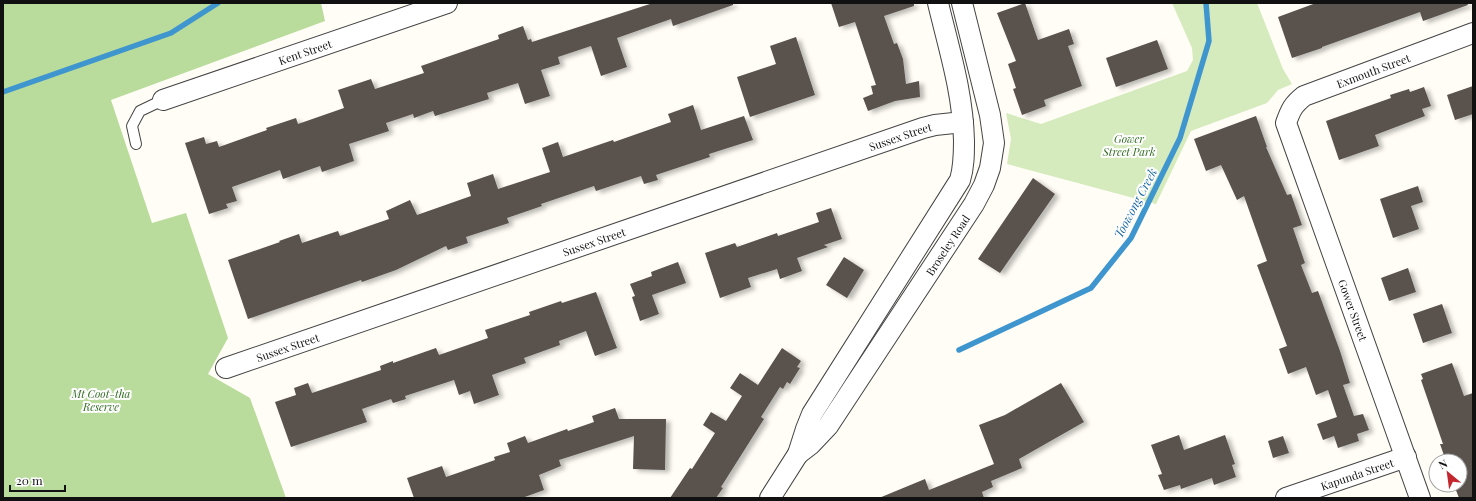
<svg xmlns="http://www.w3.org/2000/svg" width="1476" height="501" viewBox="0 0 1476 501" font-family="'Playfair Display',serif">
	<defs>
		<filter id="shadow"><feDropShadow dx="4.5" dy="2.5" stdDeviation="2" flood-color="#0004"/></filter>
	</defs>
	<rect width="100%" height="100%" fill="#fffdf5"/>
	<path fill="#d5ebbd" d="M1172,3H1257L1283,69L1292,84L1278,90L1267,103L1191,131L1156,204L1007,164L1011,139L1006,113L1041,124L1187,71L1193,60L1192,48Z"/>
	<path fill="#b9dc9c" d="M3,3H321L325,21L111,100L152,223L186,213L228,338L208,374L250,398L286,498H3Z"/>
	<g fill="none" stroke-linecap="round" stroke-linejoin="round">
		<path stroke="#3f96cf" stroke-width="5.5" d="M3,92L171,33L218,3
			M959,350L1091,288L1131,238L1180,138L1209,41L1206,3"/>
	</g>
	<path fill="#5a524d" filter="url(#shadow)" d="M653,3H733V5L673,26L671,19L617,38L627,67L601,76L591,46L558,57L560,64L541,70L550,96L525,104L518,83L487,93L489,99L435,116L433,111L414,118L413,114L386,123L389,131L349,144L354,161L322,172L320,166L283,179L280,170L232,187L237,201L226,204L228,208L209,214L185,143L204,137L206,144L217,141L219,147L267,130L266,128L296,118L298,124L344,108L338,90L371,79L375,89L424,73L421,66L499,39L498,35L523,26L528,40L531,39L532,42Z
		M831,3H914V6L884,16L894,44L897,43L903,59L906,84L919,81L920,97L895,101L868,111L863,98L873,94L871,86L876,85L855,22L839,27Z
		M1025,3L1038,40L1069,29L1074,44L1068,46L1082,86L1044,100L1046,106L1022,115L1013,89L1016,88L1008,64L1016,61L997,13Z
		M1316,3H1467L1468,5L1423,21L1420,12L1322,47V48L1292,58L1278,17Z
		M796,37L815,95L750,117L737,77L776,64L770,46Z
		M1157,40L1168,69L1116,87L1106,58Z
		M1473,86V114L1455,120L1447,95Z
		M1424,87L1431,106L1422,109L1425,116L1375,135L1379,146L1339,160L1326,121L1391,98L1390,95L1409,89L1410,92Z
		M693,105L701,130L744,116L753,140L709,154L710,157L656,175L658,180L644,184L641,176L596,191L594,186L541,204L542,206L507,218L509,223L466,237L468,243L448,250L446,246L396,270L362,282L361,280L248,319L228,260L280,242L279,241L299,234L302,243L338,231L340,236L389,219L386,211L410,200L417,215L471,196L467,183L493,174L498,189L550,172L542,148L558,142L563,157L613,140L614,142L671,122L668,114Z
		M1256,116L1267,147H1266L1287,195L1291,194L1302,225L1293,228L1305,263L1301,265L1312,293L1318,291L1340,351L1350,383L1343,385L1354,416L1363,414L1369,430L1357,434L1359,441L1338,448L1334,436L1323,440L1317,424L1337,417L1328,390L1316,395L1306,367L1288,374L1279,349L1287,346L1257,265L1267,261L1244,196L1237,200L1221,165L1206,171L1194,139Z
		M1033,178L1055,194L1000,273L978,259Z
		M1418,186L1423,202L1411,206L1419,229L1393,238L1380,199Z
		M831,208L842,239L824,245L828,247L797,258L802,271L780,279L777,269L748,278L751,287L720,298L705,253L735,243L737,247L777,233L778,236L819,222L816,213Z
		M844,257L864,270L847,298L826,285Z
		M678,262L686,283L652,295L659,314L640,321L632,297L635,296L630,284L652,276L651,272Z
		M1408,268L1416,292L1389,301L1381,278Z
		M596,292L617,348L595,356L586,331L559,341L560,345L524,358L526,363L492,375L499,395L474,404L470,391L459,395L454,380L405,396L406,399L393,403L391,399L362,409L367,422L291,447L275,402L296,395L294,388L308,383L312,393L381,370L380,366L393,361V363L436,348L439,355L488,338L485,330L530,315L529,312L561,301L562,303Z
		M1442,304L1452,333L1423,343L1413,314Z
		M782,348L801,361L797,367L800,368L790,384L787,382L783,389L780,387L761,417L764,419L721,487L723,488L716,498H670L690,468L692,469L715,433L703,425L711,412L726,421L742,396L730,388L740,373L758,385Z
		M1452,363L1464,396L1473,393V498H1459L1454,485H1460V461H1446L1440,444H1443L1421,380L1423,379L1421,374Z
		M1061,383L1084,422L1019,459L1022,468L991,481L993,487L982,492L984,498H879L925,479L929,490L994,464L979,425L1005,415Z
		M615,408L619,419H666L665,470L633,469L634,436L559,460L561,466L539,475L544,490L522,498H414L407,478L442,466L446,477L495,460L494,457L510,452L507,443L525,436L528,443L567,429L568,431L594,422L592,416Z
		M1179,435L1184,450L1225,435L1235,464L1232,465L1236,477L1214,485L1212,478L1181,489L1180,485L1164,490L1158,475L1162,474L1151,445Z
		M1283,436L1289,453L1273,458L1268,441Z"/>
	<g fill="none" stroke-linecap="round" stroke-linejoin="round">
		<g stroke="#444" stroke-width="12">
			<path id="service" d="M136,144L132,126L140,111L163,100"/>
		</g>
		<g stroke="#444" stroke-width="22">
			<g id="minor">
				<path id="s1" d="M163,100L447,3"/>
				<path id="s2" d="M226,368L923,128L935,125L963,122"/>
				<path id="s3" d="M798,454L811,444L828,426L974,204L984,185L990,168L994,143L990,115L962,3"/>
				<path d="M770,498L798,454L806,429L812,414L960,180C964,167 964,154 964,141C963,93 949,49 938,3"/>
				<path id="s4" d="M1286,498L1406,457"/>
				<path id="s5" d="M1420,498L1286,123C1291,109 1293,105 1304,96L1473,33"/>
			</g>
		</g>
		<use href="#service" stroke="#fff" stroke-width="10"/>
		<use href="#minor" stroke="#fff" stroke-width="20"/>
	</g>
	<g text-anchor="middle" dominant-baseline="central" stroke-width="4" stroke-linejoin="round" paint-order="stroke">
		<g font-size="11" fill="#111" stroke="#fff">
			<text stroke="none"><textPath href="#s1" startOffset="150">Kent Street</textPath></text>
			<text stroke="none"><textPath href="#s5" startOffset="505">Exmouth Street</textPath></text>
			<text stroke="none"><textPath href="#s2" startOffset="713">Sussex Street</textPath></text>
			<text stroke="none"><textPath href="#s2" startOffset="389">Sussex Street</textPath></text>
			<text stroke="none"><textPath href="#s3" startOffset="258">Broseley Road</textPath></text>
			<text transform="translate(1353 310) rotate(70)">Gower Street</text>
			<text stroke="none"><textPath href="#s2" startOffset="65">Sussex Street</textPath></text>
			<text stroke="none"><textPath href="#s4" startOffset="75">Kapunda Street</textPath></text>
		</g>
		<g font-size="11" font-style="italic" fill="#2f6b1f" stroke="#fff">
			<text x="1129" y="138">Gower<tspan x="1129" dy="13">Street Park</tspan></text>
			<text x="101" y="393">Mt Coot-tha<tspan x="101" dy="13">Reserve</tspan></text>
		</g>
		<g font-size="12" font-style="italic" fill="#1768a6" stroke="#fff">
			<text transform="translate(1135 203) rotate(-62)">Toowong Creek</text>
		</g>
	</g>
	<rect width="1476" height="501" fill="none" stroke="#111111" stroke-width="8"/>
	<g transform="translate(1448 473) rotate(331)"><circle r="19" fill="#ffffff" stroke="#a0a0a0"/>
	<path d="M0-3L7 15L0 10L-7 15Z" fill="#c4262e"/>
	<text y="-6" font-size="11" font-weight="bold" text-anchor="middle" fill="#111111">N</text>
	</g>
	<path d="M10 485v6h55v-6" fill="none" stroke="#111111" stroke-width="2"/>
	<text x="16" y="485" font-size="12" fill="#111111" stroke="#ffffff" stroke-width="3" paint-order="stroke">20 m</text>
</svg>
